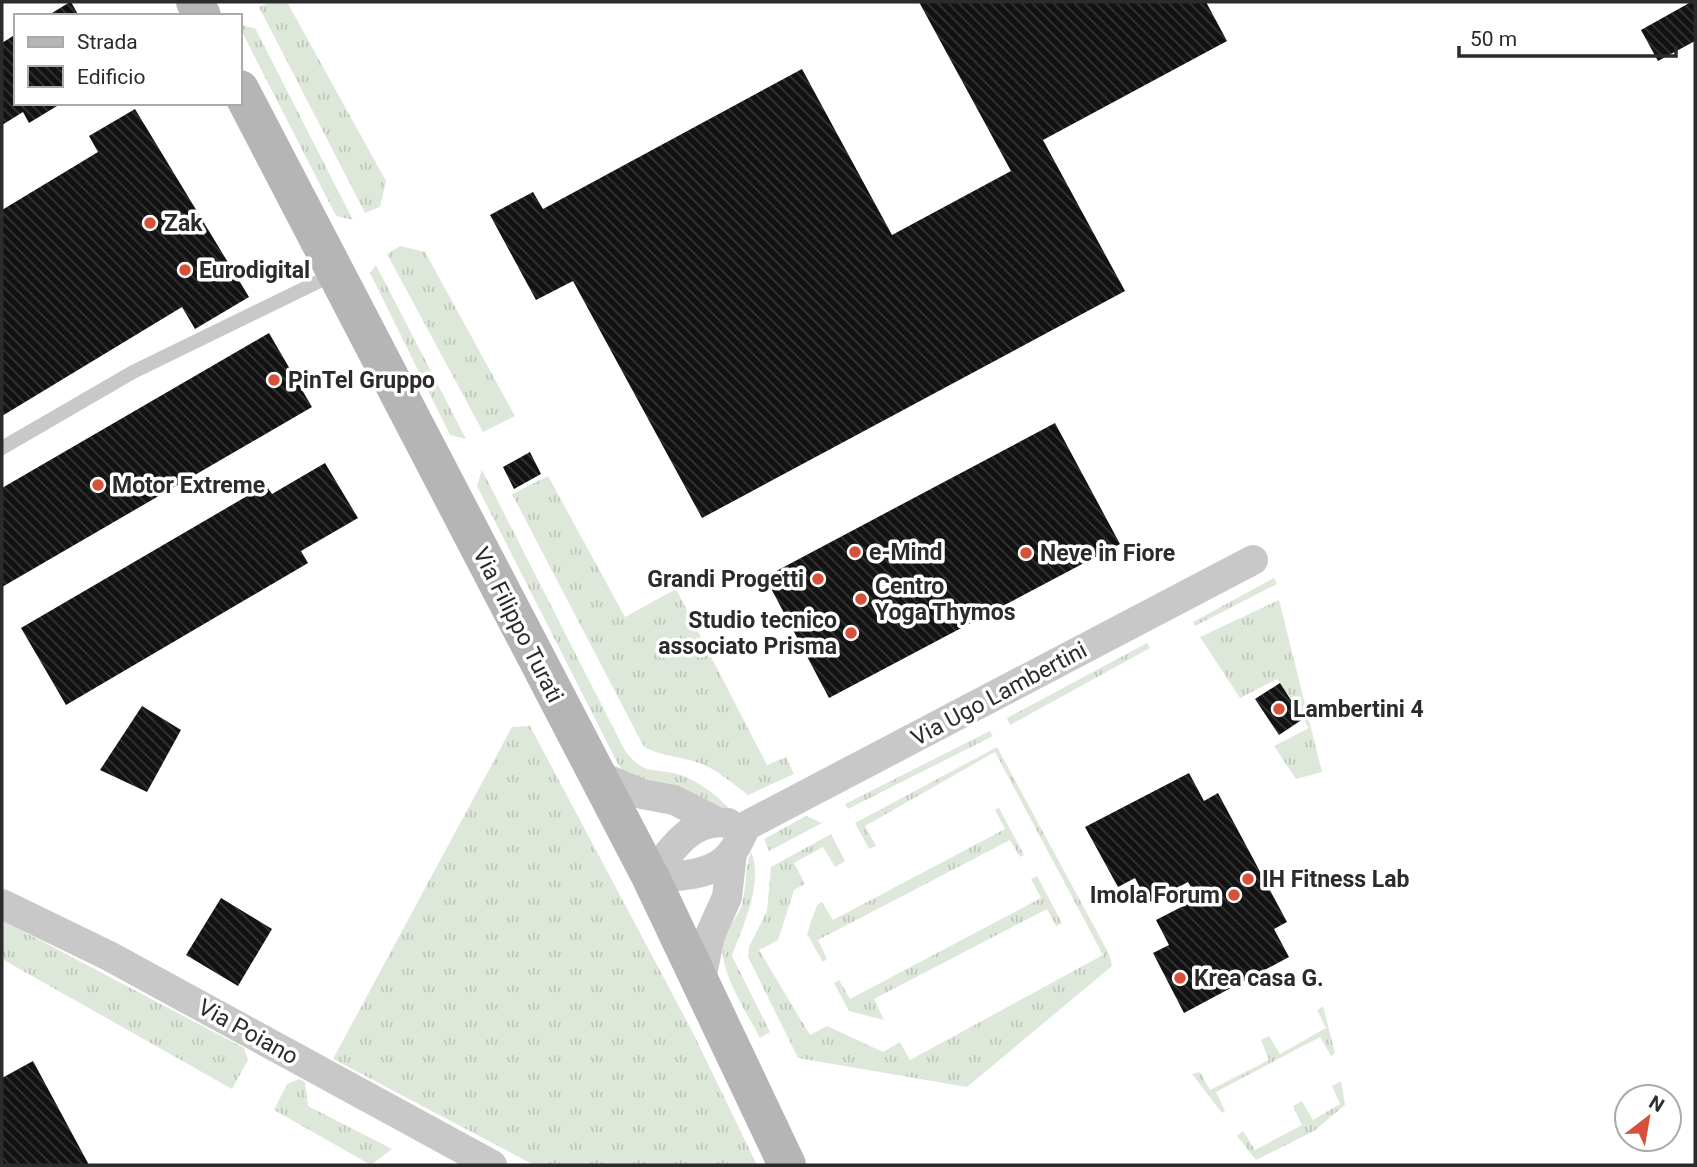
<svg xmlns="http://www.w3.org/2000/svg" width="1697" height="1167" viewBox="0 0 1697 1167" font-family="Roboto,sans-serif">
	<defs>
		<pattern id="grass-tufts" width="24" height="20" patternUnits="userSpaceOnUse" patternTransform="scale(1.75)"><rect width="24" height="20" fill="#dee8da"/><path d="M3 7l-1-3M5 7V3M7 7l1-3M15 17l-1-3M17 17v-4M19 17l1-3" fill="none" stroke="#bfc7bb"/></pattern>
		<pattern id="building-back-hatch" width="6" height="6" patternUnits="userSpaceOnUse" patternTransform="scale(1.75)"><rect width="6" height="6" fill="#121212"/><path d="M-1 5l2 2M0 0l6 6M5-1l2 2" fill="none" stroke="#353535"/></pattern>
	</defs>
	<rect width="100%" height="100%" fill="#fff"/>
	<path fill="url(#grass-tufts)" d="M271,2H287L386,181L380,207L365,213L259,7Z
		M240,17L244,26L255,28L353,220L336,216L240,28Z
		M400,246L425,252L515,416L483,432L387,254Z
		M376,265L466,439L450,435L370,273Z
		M482,470L624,749C644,778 655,766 683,776C701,783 716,795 729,808L714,807L626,774L618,764L477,486Z
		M548,476L625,617L676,589L767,765L786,757L794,774L748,795C733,784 719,771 702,764C683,756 662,757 644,747L512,494Z
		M1274,578L1277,584L1195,626L1193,622Z
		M1279,600L1322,772L1296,779L1274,746L1309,728L1280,683L1277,679L1240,698L1200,637Z
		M1147,643L1150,648L1010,725L1007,718Z
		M530,726L691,1029L757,1165H534L333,1059L512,727Z
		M990,731L993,736L848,809L845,804Z
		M997,747L1109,954L1112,966L967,1087L798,1058L748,957L749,947L767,911L771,867L831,834L845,861L835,867L823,847L794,863L805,884L794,890L778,940L759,950L810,1035L827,1026L883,1052L900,1042L910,1060L1103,955L995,752L865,826L876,846L869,849L855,823Z
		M999,808L1024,855L1020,857L1010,840L818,940L827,959L823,962L807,934L817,905L822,902L833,920L1005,829L995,810Z
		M806,816L822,823L769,851L764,839Z
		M751,851C764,884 743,925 732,956L770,1032L760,1038C747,1013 715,966 724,938C728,926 739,916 742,904C747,886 744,871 751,851Z
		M1037,876L1062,923L1056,926L1047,909L874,999L884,1020L849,1011L834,983L839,980L850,999L1041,898L1031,879Z
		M2,920L244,1048L248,1060L232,1089L2,959Z
		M1323,1006L1335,1053L1331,1056L1320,1037L1216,1092L1225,1111L1222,1113L1192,1074L1200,1072L1210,1090L1269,1060L1261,1040L1269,1036L1280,1054L1326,1028L1317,1010Z
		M299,1079L305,1082L308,1106L392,1149L371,1165L274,1110L287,1084Z
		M1341,1081L1345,1105L1314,1131L1256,1160L1237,1136L1243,1131L1255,1150L1302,1125L1293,1106L1302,1101L1313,1120L1340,1104L1332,1086Z"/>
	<path fill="url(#building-back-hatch)" d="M71,2L79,16H47L70,2Z
		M919,2H1206L1227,41L1043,140L1125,291L702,518L573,281L536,300L490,215L533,192L543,209L802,69L892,235L1011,171Z
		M1691,2H1695V41L1658,61L1641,30Z
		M16,34V103H62L29,123L23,112L2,125V43Z
		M135,109L249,297L195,329L182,307L2,416V210L98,152L89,136Z
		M269,333L312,407L2,587V488Z
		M1055,423L1120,544L829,698L765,577Z
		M530,452L541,474L514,489L503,467Z
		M325,463L358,518L301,551L308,563L66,705L21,628L266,485L272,494Z
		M1280,683L1303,719L1279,735L1255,699Z
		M142,706L181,730L147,792L100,770Z
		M1189,773L1204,801L1218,793L1287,922L1274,929L1289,957L1184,1013L1153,953L1169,945L1156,920L1197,899L1188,882L1148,903L1135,878L1118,887L1085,827Z
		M221,898L272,929L238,986L186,955Z
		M33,1061L89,1165H2V1078Z"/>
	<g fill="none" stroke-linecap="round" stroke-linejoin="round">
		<path stroke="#c8c8c8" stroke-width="14" d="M2,448L133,372L334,274"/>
		<path stroke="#c8c8c8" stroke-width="30" d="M595,774L642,794L674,800L715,821
			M651,878C679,876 715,877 733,851C738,844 742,834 746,826L1253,560
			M651,878C670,851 691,817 728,823
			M2,904L109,956L492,1165
			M700,984L710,935L727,897L732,853"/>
		<path stroke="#b5b5b5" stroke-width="38" d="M195,2L202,16
			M240,89L651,878L787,1165"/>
	</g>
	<g fill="#d6503a" stroke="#fff" stroke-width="2.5">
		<circle cx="150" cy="223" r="7"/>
		<circle cx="185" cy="270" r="7"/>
		<circle cx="274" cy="380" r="7"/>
		<circle cx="98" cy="485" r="7"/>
		<circle cx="855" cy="552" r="7"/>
		<circle cx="1026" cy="553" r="7"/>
		<circle cx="818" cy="579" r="7"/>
		<circle cx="861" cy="599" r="7"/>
		<circle cx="851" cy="633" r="7"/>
		<circle cx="1279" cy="709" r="7"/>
		<circle cx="1248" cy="879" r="7"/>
		<circle cx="1234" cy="895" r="7"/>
		<circle cx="1180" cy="978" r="7"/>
	</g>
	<g text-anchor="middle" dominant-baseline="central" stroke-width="7" stroke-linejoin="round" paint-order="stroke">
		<g font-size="23" font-weight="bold" fill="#2b2b2b" stroke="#fff" text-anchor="start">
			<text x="164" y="223">Zak</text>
			<text x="199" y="270">Eurodigital</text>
			<text x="288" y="380">PinTel Gruppo</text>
			<text x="112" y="485">Motor Extreme</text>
			<text x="869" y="552">e-Mind</text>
			<text x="1040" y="553">Neve in Fiore</text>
			<text x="804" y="579" text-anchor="end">Grandi Progetti</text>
			<text x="875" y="586">Centro<tspan x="875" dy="26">Yoga Thymos</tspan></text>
			<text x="837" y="620" text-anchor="end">Studio tecnico<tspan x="837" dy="26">associato Prisma</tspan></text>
			<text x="1293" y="709">Lambertini 4</text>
			<text x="1262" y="879">IH Fitness Lab</text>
			<text x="1220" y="895" text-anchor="end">Imola Forum</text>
			<text x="1194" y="978">Krea casa G.</text>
		</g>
		<g font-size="23" fill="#2b2b2b" stroke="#fff">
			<text transform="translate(518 625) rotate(63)">Via Filippo Turati</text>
			<text transform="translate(999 694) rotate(-28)">Via Ugo Lambertini</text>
			<text transform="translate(248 1032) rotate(29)">Via Poiano</text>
		</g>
	</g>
	<rect width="1697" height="1167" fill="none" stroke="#2b2b2b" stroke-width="7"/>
	<rect x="14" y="14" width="228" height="91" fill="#ffffff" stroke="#aaaaaa" stroke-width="2"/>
	<rect x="28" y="37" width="35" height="10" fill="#b5b5b5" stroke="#aaaaaa" stroke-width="2"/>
	<text x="77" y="49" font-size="21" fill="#2b2b2b">Strada</text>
	<rect x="28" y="66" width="35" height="21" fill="url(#building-back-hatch)" stroke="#aaaaaa" stroke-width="2"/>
	<text x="77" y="84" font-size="21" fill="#2b2b2b">Edificio</text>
	<g transform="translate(1648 1118) rotate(31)"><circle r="33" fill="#ffffff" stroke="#aaaaaa" stroke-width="2"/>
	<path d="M0-5L12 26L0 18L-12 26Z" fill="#d6503a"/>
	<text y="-10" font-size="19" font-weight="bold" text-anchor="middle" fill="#2b2b2b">N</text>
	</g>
	<path d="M1459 46v10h217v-10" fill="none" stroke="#2b2b2b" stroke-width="3.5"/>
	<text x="1470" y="46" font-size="21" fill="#2b2b2b" stroke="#ffffff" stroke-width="5" paint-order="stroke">50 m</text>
</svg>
